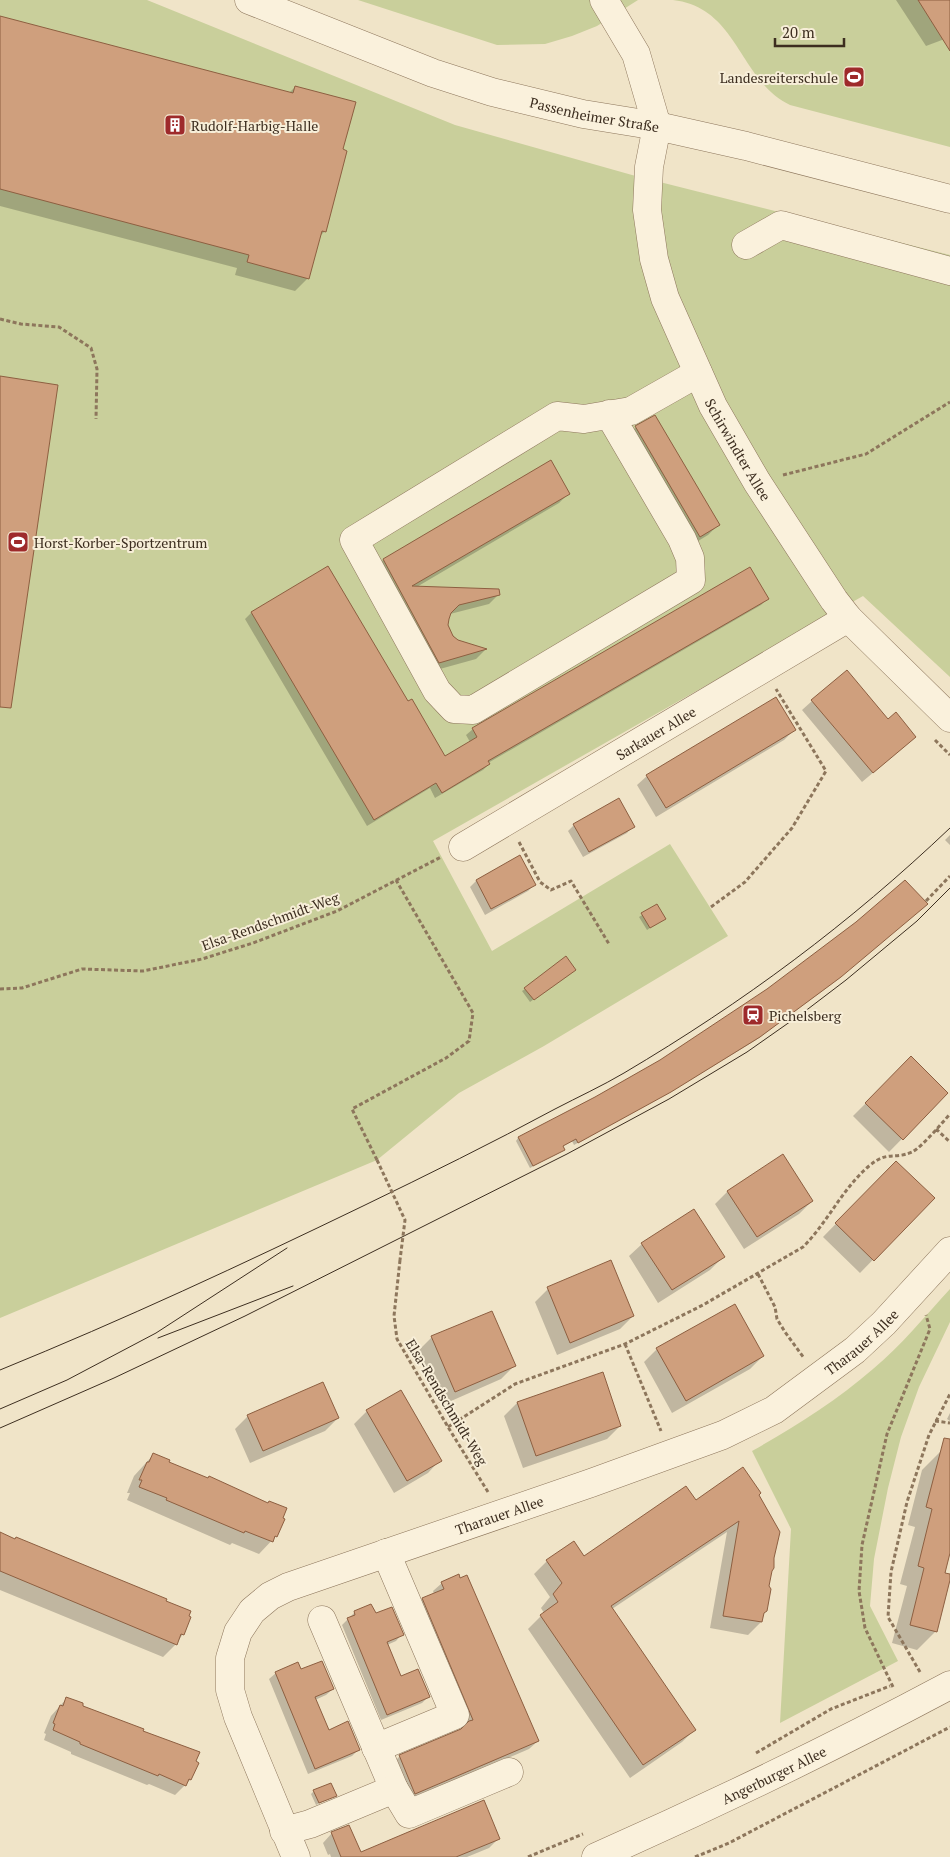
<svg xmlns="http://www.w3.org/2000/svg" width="950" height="1857" viewBox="0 0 950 1857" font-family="'PT Serif',serif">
	<rect width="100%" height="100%" fill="#f0e4c8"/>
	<path fill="#c9cf9b" d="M0,0H147L455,125L632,175L950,255V677L863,596L433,841L492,951L670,844L728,936L544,1046L459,1093L377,1160L0,1318Z
		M358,0H638L597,26L572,36L545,44L497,45Z
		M673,0H950V147L790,105C740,82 738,7 673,0Z
		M950,1289V1322L919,1387L901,1437L888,1488L874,1559L870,1606L898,1661L780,1723L791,1529L752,1451C795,1427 836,1401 873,1369C901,1346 925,1316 950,1289Z"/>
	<path fill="#0003" d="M896,0H950V37L926,46Z
		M0,17L289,93L295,87L341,150L325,231L319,237L308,278L295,291L235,275L237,268L0,206Z
		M636,427L718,525L708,535L690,546L626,437Z
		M551,462L569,493L559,503L415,588L499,594L489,604L450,614L447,619L449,631L458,641L485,650L476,659L429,672L373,570L383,560Z
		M327,568L408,703L445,757L470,742L466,735L473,729L767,599L761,605L488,763L489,764L483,770L435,798L430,788L367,826L245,619L251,613Z
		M812,701L905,746L862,782L802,710Z
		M794,730L784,740L656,817L637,785L647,776Z
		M574,825L633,826L627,833L583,857L568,831Z
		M950,835V845L945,840Z
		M520,857L534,885L528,891L485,915L470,887L476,881Z
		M656,906L664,919L647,930L639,917Z
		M571,973L530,1002L522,991L525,989Z
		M837,980L756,1040L667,1094L574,1145L572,1141L562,1146L560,1152L530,1168L516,1141L518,1138L595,1098L660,1061L768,990Z
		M911,1058L947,1093L889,1152L853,1116Z
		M896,1162L933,1198L860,1273L823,1237Z
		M728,1191L812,1201L799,1214L744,1249L715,1204Z
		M642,1244L723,1257L710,1270L658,1303L629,1256Z
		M548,1289L633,1316L620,1329L557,1355L535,1302Z
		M432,1337L514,1366L501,1379L442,1405L419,1350Z
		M657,1349L763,1356L750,1369L672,1413L644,1362Z
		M400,1391L440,1460L428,1473L394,1493L354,1424L367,1411Z
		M517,1403L620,1426L607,1439L523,1468L504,1416Z
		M950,1413V1421L947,1419Z
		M248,1416L338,1418L325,1431L250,1463L235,1429Z
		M941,1451L950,1454V1548L943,1574L936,1631L917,1650L892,1643L907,1586L900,1584L915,1527L908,1525L922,1470Z
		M154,1454L168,1463L276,1536L259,1554L232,1543L230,1545L127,1500L130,1493H127L134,1476Z
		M758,1495L771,1570L761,1622L748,1635L710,1628L727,1532L612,1609L694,1730L682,1742L630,1778L528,1629L544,1613L541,1608L550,1597L534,1574L547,1561L584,1557L695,1502Z
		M0,1534L183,1634L176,1644L163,1657L0,1590Z
		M460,1580L538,1741L529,1749L407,1802L391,1765L400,1756L461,1731L465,1727L414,1608L423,1599L434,1594L433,1591L442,1583Z
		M355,1612L402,1634L396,1641L387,1645L401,1678L429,1696L422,1703L381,1720L342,1625Z
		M300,1671L333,1689L326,1695L315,1700L328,1732L359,1749L352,1756L308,1774L269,1679L276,1673Z
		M67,1698L82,1706L141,1731L197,1763L190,1780L175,1795L149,1784L147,1785L71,1754V1752L44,1740L46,1734L44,1733L51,1716Z
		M314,1791L335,1796L316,1805L311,1794Z
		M332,1833L360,1853L498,1839L489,1848L467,1857H331L330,1854L328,1855L323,1843Z"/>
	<path fill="#cf9f7d" stroke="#8d5f41" d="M918,0H950V51Z
		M0,16L293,93L295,86L356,102L343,149L347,151L326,232L322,231L309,279L247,262L249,255L0,189Z
		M0,376L58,385L11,708L0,707Z
		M655,415L720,525L700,537L635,426Z
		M551,460L570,494L412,586L499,589L500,595L459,605L451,613L449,619L448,625L453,636L458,640L487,649L439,663L383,559Z
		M328,566L408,701L412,699L445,756L477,737L472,728L750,567L769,599L488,761L490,764L442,793L436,783L374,820L251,612Z
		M847,670L888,719L896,712L916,737L873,773L811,700Z
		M776,697L796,730L666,808L646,775Z
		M619,798L635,827L589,852L573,824Z
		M520,855L536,885L491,909L476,880Z
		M905,880L928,904L841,977L760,1037L671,1092L578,1143L576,1139L563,1146L565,1150L533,1166L518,1137L595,1097L660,1060L767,989L856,922Z
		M657,904L666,919L650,928L641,913Z
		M566,956L576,970L534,1000L524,988Z
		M911,1056L948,1093L903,1140L865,1103Z
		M783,1154L813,1201L757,1237L727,1191Z
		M896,1161L935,1198L874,1261L835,1223Z
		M694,1209L725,1257L672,1290L641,1243Z
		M611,1260L634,1316L570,1343L547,1287Z
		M735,1304L764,1356L686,1401L656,1348Z
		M492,1311L516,1366L455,1392L431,1336Z
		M603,1372L621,1426L536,1456L517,1402Z
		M323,1382L339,1418L263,1451L247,1415Z
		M401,1390L442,1461L407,1481L366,1410Z
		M944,1438L950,1439V1553L945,1573L950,1574V1580L937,1632L910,1625L924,1568L918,1566L932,1509L926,1507Z
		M153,1453L170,1460L169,1462L208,1478L209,1476L268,1503L269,1501L287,1508L283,1518L285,1519L277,1537L275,1536L273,1542L245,1531L244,1533L166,1500L167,1498L139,1487L142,1480H139L147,1462H149Z
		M743,1467L761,1493L759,1495L780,1532L774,1558V1568L772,1571L769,1586L771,1589L767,1611L764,1613L762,1622L723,1616L739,1521L611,1606L696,1730L643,1765L540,1615L558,1602L553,1594L562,1583L546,1560L574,1541L584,1556L686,1486L696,1500Z
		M0,1532L15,1539L16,1537L167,1599L166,1601L191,1611L189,1616L191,1617L184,1635L181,1634L177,1645L0,1571Z
		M459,1574L460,1578L467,1575L539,1741L415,1794L399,1755L461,1729L469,1721L473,1720L422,1598L444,1589L441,1582Z
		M371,1604L376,1613L392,1607L404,1635L387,1642L401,1676L418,1669L430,1697L387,1715L347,1618L355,1615L354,1611Z
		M322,1661L334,1689L315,1697L329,1730L348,1721L360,1750L315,1769L275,1672L298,1662L301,1669Z
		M66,1697L83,1703V1706L144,1729L143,1731L200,1752L196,1761L199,1763L191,1780L189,1779L186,1786L159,1774L158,1776L80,1744V1742L53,1730L55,1724L53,1723L60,1705L63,1706Z
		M331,1783L337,1796L319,1803L313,1790Z
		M484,1800L500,1839L456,1857H341L331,1832L349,1825L361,1852Z"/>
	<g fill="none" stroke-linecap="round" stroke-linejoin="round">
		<g stroke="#8d765c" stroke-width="29">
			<g id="minor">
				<path id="s1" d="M249,0L433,73L492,92L583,114L657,126L746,146L950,199"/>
				<path id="s2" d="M604,0L636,54L657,126L649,167L647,210L654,259L665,298L713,406L757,482L834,600L848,618L950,718"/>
				<path d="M746,245L781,225L950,271"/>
				<path d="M609,414L682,539L690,558L691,580L473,710L454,709L437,691L354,540L557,416L584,419L631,411L698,373"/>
				<path id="s3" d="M463,847L848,618"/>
				<path d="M322,1620L394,1789"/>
				<path d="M376,1748L455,1715L386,1553"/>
				<path d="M284,1831L310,1824L394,1789L409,1814L509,1772"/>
				<path id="s4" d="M296,1857L238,1717L230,1690V1658L238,1632L252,1611L270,1596L288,1587L591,1483L723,1435L774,1410L855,1350L884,1323L950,1251"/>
				<path id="s5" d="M596,1857C716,1804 834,1747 950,1685"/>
			</g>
		</g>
		<path stroke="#8d765c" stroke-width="3" stroke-dasharray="4 2.5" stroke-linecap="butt" d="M0,319L21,324L59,327L91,348L97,369L96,419
			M783,475L866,454L950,402
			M935,740L950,755
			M519,842L540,882L551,890L571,881L609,944
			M926,901L950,876
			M711,907L745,882L792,828L826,771L776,689
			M0,989L22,988L82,969L143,971L202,959L253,943L337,911L441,857
			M936,1129L950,1142
			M377,1160L352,1109L446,1058L469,1041L473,1013L396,880
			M400,1260L394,1316L397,1339L448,1427L488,1492
			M758,1274L775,1307L777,1319L785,1332L804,1358
			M625,1344L661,1431
			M935,1421L950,1423
			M448,1427L515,1384L625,1344L703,1305L803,1247C828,1222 842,1189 869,1166C888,1150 894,1160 912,1152C921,1148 942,1123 950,1114
			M920,1672L888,1617L891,1572L907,1502L929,1435L950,1394
			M893,1687L865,1628L859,1591L862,1545L887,1434L930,1329L926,1315
			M756,1753L831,1709L890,1686
			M528,1857L583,1834
			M695,1857L729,1843L950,1727"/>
		<use href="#minor" stroke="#faf1dc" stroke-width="28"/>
		<path stroke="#3d2e20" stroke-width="1" d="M158,1338L293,1286
			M0,1370C123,1320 243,1264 363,1206C427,1175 492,1143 555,1109C578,1097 602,1086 624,1073C744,1002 849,924 950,828
			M0,1409L67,1380L156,1333L287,1248
			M0,1428L114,1378L245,1316L567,1154L669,1099L747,1052L804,1012L846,980L917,921L950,888"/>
		<path stroke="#8d765c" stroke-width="3" stroke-dasharray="4 2.5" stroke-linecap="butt" d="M377,1160L405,1220L400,1260"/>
	</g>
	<defs>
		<g id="stadium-square" transform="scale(1.125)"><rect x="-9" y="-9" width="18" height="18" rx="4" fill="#9e2a2b" stroke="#f7eed8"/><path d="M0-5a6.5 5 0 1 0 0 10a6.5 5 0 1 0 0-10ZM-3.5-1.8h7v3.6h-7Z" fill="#fff"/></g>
		<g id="building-square" transform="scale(1.125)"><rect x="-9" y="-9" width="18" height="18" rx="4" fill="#9e2a2b" stroke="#f7eed8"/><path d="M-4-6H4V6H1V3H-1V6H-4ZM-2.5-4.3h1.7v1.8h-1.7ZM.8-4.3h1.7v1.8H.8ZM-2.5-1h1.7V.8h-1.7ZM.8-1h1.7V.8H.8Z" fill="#fff"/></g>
		<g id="station-square" transform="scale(1.125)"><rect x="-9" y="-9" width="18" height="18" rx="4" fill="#9e2a2b" stroke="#f7eed8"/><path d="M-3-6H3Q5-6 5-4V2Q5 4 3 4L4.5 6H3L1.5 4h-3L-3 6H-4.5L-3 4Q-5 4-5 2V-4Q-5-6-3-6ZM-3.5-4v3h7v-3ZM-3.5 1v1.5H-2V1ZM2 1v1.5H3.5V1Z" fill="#fff"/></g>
	</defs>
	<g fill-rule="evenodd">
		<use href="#stadium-square" x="854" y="77"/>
		<use href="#building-square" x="175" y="125"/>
		<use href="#stadium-square" x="18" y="542"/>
		<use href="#station-square" x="753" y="1015"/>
	</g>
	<g text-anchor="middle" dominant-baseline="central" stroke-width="4" stroke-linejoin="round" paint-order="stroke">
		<g font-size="14" fill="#3d2e20" stroke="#f7eed8" text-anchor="start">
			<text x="838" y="77" text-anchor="end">Landesreiterschule</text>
			<text x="191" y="125">Rudolf-Harbig-Halle</text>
			<text x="34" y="542">Horst-Korber-Sportzentrum</text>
			<text x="769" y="1015">Pichelsberg</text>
		</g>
		<g font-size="14" fill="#3d2e20" stroke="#f7eed8">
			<text stroke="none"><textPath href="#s1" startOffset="365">Passenheimer Straße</textPath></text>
			<text stroke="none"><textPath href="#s2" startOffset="481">Schirwindter Allee</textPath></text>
			<text stroke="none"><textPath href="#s3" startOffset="224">Sarkauer Allee</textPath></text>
			<text transform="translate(270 921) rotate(-20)">Elsa-Rendschmidt-Weg</text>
			<text stroke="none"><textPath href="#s4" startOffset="936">Tharauer Allee</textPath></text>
			<text transform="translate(447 1402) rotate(59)">Elsa-Rendschmidt-Weg</text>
			<text stroke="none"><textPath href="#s4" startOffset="531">Tharauer Allee</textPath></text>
			<text stroke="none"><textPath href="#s5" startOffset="196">Angerburger Allee</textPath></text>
		</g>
	</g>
	<path d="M775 38v8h69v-8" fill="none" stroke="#3d2e20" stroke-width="2.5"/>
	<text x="782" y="38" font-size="15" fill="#3d2e20" stroke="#f7eed8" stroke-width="4" paint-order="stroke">20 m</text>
</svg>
